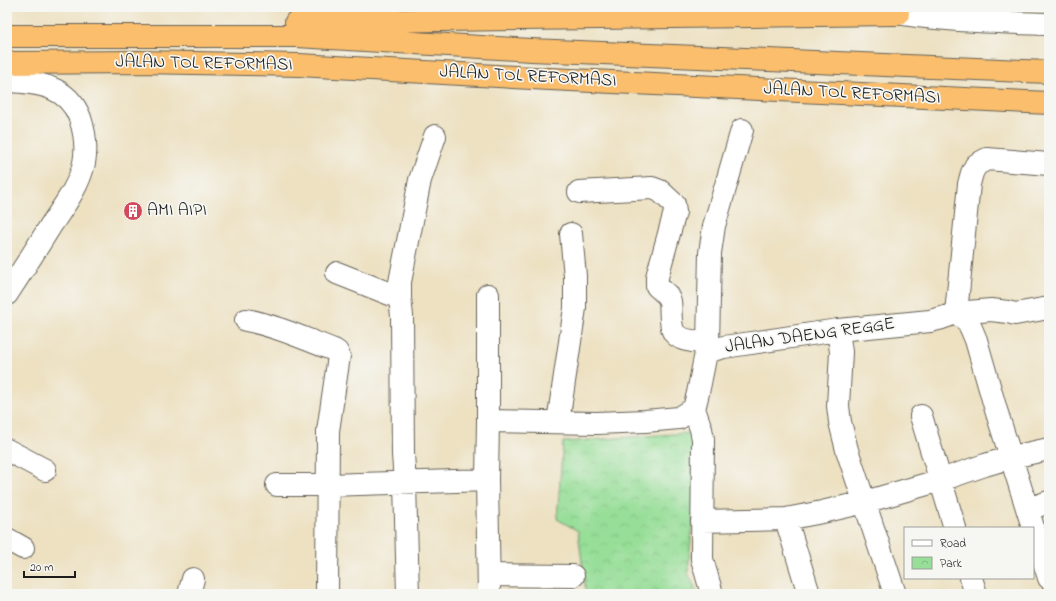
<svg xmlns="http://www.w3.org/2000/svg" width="1056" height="601" viewBox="0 0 1056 601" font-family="'Indie Flower',sans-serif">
	<defs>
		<pattern id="park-crowns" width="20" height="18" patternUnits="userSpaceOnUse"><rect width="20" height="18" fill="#97de98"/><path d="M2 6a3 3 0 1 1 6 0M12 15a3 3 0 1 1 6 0" fill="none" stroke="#82be82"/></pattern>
	</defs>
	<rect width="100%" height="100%" fill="#f6f6f2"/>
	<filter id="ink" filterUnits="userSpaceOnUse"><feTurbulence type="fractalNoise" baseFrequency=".025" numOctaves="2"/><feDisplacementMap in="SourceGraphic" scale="8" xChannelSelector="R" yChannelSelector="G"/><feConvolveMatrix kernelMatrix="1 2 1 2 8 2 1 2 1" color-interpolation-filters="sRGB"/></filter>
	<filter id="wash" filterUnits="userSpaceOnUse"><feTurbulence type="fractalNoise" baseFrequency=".012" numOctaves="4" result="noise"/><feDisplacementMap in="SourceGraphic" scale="16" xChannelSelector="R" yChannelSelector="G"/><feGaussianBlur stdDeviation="0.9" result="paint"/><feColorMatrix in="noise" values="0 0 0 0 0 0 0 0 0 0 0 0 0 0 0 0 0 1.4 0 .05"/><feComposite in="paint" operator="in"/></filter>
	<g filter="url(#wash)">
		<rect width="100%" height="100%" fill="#ede1c2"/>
		<path fill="url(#park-crowns)" stroke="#5a7d5a" d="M701,432L688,573L698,594H586L578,531L557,519L563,442Z"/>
	</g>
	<g filter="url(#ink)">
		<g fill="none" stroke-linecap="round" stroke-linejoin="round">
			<g stroke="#656156" stroke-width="24">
				<path id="minor" d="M879,10C935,21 993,22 1049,24
					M7,81C38,82 68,86 80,118C85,133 87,148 84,163C79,186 64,206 51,225C37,248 22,271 7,294
					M579,192L652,188L660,191L674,204L675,212L657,277V286L667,295L670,301C671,309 670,319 672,327C674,342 696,341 708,343
					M337,273L400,298
					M488,295V421
					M956,313L966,320L971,328L976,340L996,410L1049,578
					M956,313L969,184L972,173L976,165L987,159L1049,164
					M246,320C277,326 305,339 334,350L337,352L339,356L328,431L327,594
					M838,330L841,352L838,406L840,422L847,450L895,594
					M706,352L724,347L838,330L930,321L942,318L956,313L991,310L1008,312L1015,314L1049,308
					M694,409L701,429L703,439L702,559L712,594
					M921,416L955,528
					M558,422L575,308V276L571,234
					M7,450L45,470
					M277,485H328L487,480
					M1028,509L1049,502
					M786,519L809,594
					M702,521L786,519L822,512L865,502L941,480L985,465L1012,457L1049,449
					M7,539L23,548
					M489,575L573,576
					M971,578L976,594
					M189,594L193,579
					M408,594L405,483L403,454L402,316L400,298V282L420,180L435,136
					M489,594L487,480L488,421L597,423L645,421L679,418L694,409L698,393L708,343L710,253L714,226L742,130"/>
			</g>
			<g stroke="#656156" stroke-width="24">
				<path id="highway" d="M296,22L898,14
					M7,36H297L531,50L1049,72
					M7,63L138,62L299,65L550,79L1049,103"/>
			</g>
			<use href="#minor" stroke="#fff" stroke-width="22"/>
			<use href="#highway" stroke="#fabe6d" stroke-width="22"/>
		</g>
	</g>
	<defs>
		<g id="building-disc" transform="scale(1)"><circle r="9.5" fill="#d1495b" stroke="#f6f6f2"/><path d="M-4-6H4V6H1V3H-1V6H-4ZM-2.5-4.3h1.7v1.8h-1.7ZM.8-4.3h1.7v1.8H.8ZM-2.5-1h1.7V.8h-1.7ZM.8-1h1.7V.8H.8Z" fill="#fff"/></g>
	</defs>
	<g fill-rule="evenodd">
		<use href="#building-disc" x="133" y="211"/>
	</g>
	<g text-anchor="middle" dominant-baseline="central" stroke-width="3.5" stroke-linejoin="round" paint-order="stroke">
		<g font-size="18" fill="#1c1c1c" stroke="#f6f6f2">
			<text transform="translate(204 64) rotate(1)">JALAN TOL REFORMASI</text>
			<text transform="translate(528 77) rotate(3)">JALAN TOL REFORMASI</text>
			<text transform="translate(852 94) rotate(3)">JALAN TOL REFORMASI</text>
			<text transform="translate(810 336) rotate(-8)">JALAN DAENG REGGE</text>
		</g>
		<g font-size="18" fill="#1c1c1c" stroke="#f6f6f2" text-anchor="start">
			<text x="147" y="211">AMI AIPI</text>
		</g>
	</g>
	<rect width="1056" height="601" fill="none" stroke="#f6f6f2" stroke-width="24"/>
	<rect x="904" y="527" width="130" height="52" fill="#f6f6f2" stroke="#9f9f9c"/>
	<rect x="912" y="540" width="20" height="6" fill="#ffffff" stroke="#9f9f9c"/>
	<text x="940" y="547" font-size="12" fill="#1c1c1c">Road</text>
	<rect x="912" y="557" width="20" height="12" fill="url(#park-crowns)" stroke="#9f9f9c"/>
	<text x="940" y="567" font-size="12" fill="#1c1c1c">Park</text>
	<path d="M24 571v6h51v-6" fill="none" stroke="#1c1c1c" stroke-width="2"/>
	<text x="30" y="571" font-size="12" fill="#1c1c1c" stroke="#f6f6f2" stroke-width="3" paint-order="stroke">20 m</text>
</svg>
